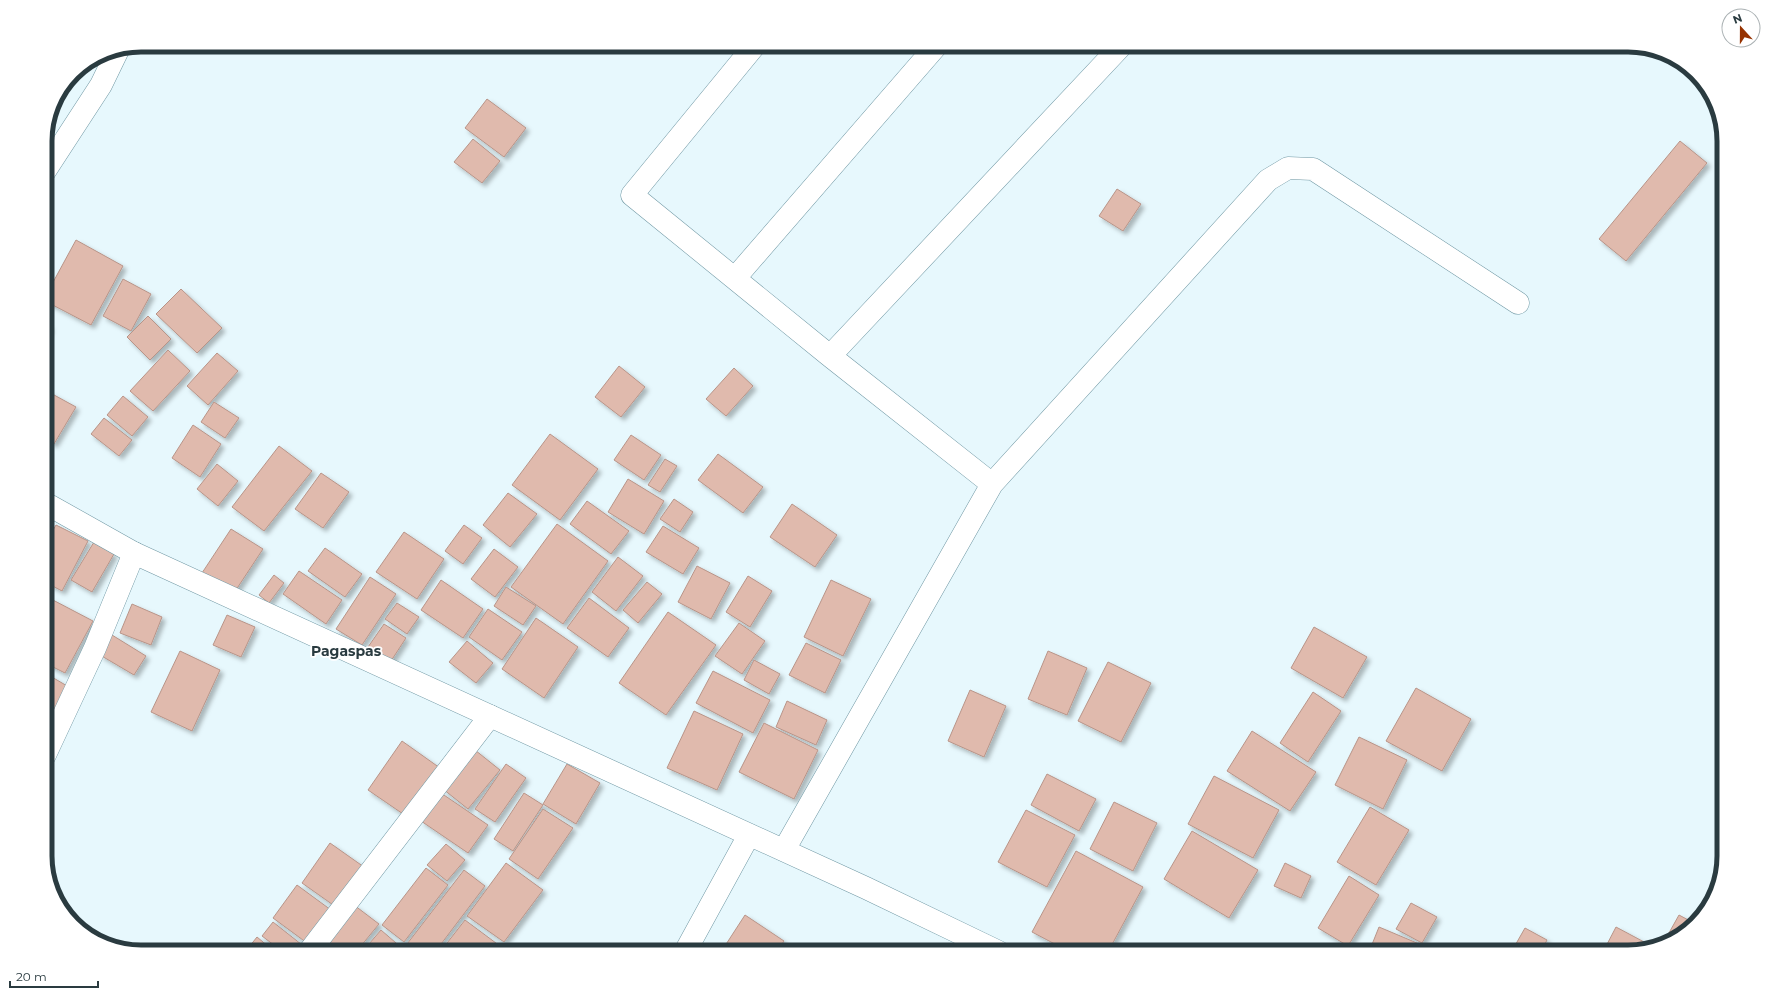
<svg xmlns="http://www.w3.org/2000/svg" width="1769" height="997" viewBox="0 0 1769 997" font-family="Montserrat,sans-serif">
	<defs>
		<filter id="shadow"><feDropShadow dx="3.5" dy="3.5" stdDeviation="2" flood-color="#0004"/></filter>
	</defs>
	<rect width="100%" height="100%" fill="#e7f8fd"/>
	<path fill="#e0baad" stroke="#b89488" filter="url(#shadow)" d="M487,99L526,128L504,157L465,128Z
		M473,139L500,161L482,183L454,162Z
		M1680,141L1707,163L1626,261L1599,239Z
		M1117,189L1141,204L1123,231L1099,216Z
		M76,240L123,266L91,325L45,301V297Z
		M123,279L151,294L131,331L103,316Z
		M181,289L222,328L197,353L156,314Z
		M148,316L171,339L150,360L127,337Z
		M45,325L50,327L45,337Z
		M168,350L190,371L153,411L130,391Z
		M217,353L238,371L208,405L187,386Z
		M619,366L645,387L621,417L595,397Z
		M734,368L753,386L726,416L706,399Z
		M45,390L76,407L54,444L45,439Z
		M123,396L148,417L132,436L107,415Z
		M214,402L239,418L225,438L201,422Z
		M104,418L132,440L119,456L91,434Z
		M193,425L221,444L200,477L172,458Z
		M550,434L598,469L560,520L512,485Z
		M631,435L661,455L644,480L614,460Z
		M279,446L312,471L264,531L232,507Z
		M718,454L763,487L743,513L698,480Z
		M665,459L677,466L660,492L648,485Z
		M217,464L238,481L218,506L197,489Z
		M321,473L349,492L323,528L295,509Z
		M628,479L664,501L644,534L608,512Z
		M508,493L537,514L510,547L483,525Z
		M674,499L693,512L680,532L660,519Z
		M587,501L629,531L611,554L570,524Z
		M792,504L837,535L815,567L770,537Z
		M45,524L51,527L45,537Z
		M557,524L608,561L563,624L511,587Z
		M56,525L88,541L62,591L45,582V544Z
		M464,525L482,538L463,564L445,551Z
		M663,526L699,548L683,574L646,552Z
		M231,529L263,549L232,596L200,576Z
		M404,532L444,559L417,599L376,572Z
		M94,542L114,554L92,592L71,580Z
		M325,548L362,574L345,597L308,571Z
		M494,549L518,567L495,597L471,579Z
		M618,557L643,576L616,611L592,592Z
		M697,566L730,583L711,619L678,602Z
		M299,571L342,600L326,624L283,594Z
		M274,575L284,583L269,603L259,595Z
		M748,576L772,591L750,627L726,612Z
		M370,577L396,594L362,645L336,629Z
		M441,580L483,609L463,638L421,610Z
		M831,580L871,599L843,656L804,637Z
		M647,582L662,594L638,623L623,610Z
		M506,587L536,606L523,625L494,606Z
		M589,598L629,628L608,657L567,628Z
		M51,599L93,621L65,673L45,663V610Z
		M397,603L419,617L407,634L385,619Z
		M132,604L162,617L151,645L120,633Z
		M488,609L522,632L502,660L469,637Z
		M668,612L716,645L666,715L619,683Z
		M227,615L255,627L241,657L213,645Z
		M536,618L578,647L544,698L502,669Z
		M739,623L765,641L742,674L715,656Z
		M384,624L406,638L391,661L368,647Z
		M1314,627L1367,657L1343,698L1291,668Z
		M112,635L146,656L134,675L100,655Z
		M467,641L493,663L476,683L449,662Z
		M806,643L841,660L825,693L789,675Z
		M180,651L220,670L192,731L151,712Z
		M1048,651L1087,668L1067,715L1028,699Z
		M754,660L780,674L769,694L744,680Z
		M1108,662L1151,683L1121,742L1078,721Z
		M713,671L770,700L753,733L696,703Z
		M45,673L74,690L45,738Z
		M1416,688L1471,719L1442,771L1386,741Z
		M970,690L1006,706L984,757L948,741Z
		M1313,692L1341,711L1308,762L1280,743Z
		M787,701L827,720L816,745L776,727Z
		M694,711L743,734L717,790L667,768Z
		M764,723L818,750L794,799L739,772Z
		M1252,731L1316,772L1290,811L1227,771Z
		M1359,737L1407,760L1383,809L1335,785Z
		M402,741L440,768L406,816L368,790Z
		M475,750L500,770L468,809L443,789Z
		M506,764L526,778L495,822L475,809Z
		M567,764L600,783L576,824L543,804Z
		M1047,774L1096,799L1079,831L1031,805Z
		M1214,776L1279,810L1253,858L1188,824Z
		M441,793L488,825L468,853L421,821Z
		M524,793L543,805L513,851L494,839Z
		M1114,802L1157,823L1133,871L1090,849Z
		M1370,807L1409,830L1376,885L1337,862Z
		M543,809L573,828L538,879L509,859Z
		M1026,810L1075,835L1047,887L998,862Z
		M1192,831L1258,870L1229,918L1164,879Z
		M330,843L364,867L336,907L302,883Z
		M446,844L465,860L447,881L427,865Z
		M1076,851L1143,887L1108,952H1070L1032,932Z
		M506,863L543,890L504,942L467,916Z
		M1285,863L1311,876L1301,898L1274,886Z
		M426,868L448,885L404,942L382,925Z
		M464,870L485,886L435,952H419L407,944Z
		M1349,876L1379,895L1348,946L1318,928Z
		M297,885L331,910L307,943L273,918Z
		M1411,903L1437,917L1422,943L1396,929Z
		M354,905L379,924L356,952H340L326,940Z
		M745,915L784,941L777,952H721Z
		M1679,915L1692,922L1676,939L1668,941L1665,940Z
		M465,920L504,949L502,952H440Z
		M273,922L306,948L303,952H283L262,936Z
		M1379,927L1424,946L1422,952H1369Z
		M1616,927L1646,943L1644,948L1628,952H1603Z
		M1525,928L1547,940L1541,952H1519L1513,949Z
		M381,930L403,949L400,952H362Z
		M257,937L275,952H245Z
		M1298,945L1313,952H1295Z"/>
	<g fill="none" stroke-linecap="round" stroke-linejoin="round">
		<g stroke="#6f97a3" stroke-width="23">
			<path id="minor" d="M755,45L632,195L830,356L992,484L784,850
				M45,171L101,85L118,50
				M735,278L937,45
				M830,356L1122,45
				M992,484L1268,180L1288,168L1313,169L1518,303
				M45,755L95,648L134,553
				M309,952L490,716
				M685,952L749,835"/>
		</g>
		<g stroke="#6f97a3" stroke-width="23">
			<path id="major" d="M45,503L134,553L866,888L999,952"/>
		</g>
		<use href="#minor" stroke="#fff" stroke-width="22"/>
		<use href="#major" stroke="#fff" stroke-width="22"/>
	</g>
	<g text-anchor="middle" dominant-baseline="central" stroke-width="3.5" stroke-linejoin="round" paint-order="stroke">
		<g font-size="14" font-weight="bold" fill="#2a3b40" stroke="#fff">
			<text x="346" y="651">Pagaspas</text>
		</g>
	</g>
	<path d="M0 0H1769V997H0ZM141 52H1628A89 89 0 0 1 1717 141V856A89 89 0 0 1 1628 945H141A89 89 0 0 1 52 856V141A89 89 0 0 1 141 52Z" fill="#fff" fill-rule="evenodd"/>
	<path fill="none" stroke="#2a3b40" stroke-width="5" d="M141 52H1628A89 89 0 0 1 1717 141V856A89 89 0 0 1 1628 945H141A89 89 0 0 1 52 856V141A89 89 0 0 1 141 52Z"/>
	<g transform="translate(1741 28) rotate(339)"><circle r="19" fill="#ffffff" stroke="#aab1b3"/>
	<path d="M0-3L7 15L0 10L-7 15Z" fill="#963200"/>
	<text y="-6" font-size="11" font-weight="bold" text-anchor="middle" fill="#2a3b40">N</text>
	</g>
	<path d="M10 981v6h88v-6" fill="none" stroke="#2a3b40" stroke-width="2"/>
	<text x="16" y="981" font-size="12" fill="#2a3b40" stroke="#ffffff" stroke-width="3" paint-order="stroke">20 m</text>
</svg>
